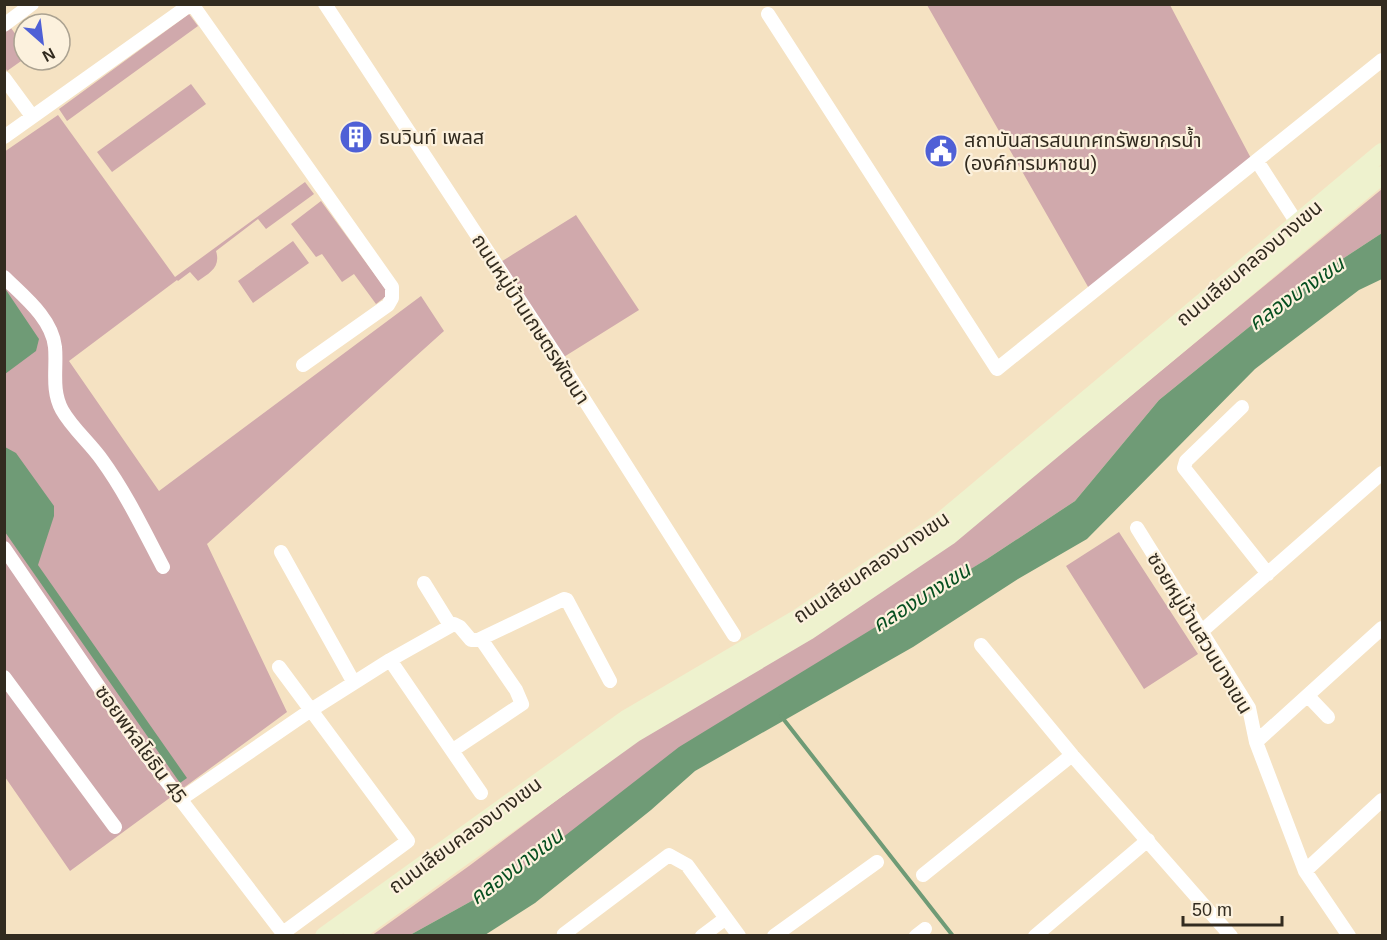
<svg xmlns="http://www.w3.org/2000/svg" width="1387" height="940" viewBox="0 0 1387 940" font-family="Arial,'Noto Sans Thai',sans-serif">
	<rect width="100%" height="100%" fill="#f5e2c2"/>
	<path fill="#d0a9ac" d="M927,5H1170L1254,164L1091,292Z
		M189,14L198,26L67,121L59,109Z
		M11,28L24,46V59L7,71L5,67L4,32Z
		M191,84L206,104L112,172L97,152Z
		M58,115L175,277L305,182L314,194L266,229L258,219L216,251C221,267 210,273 198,281L190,272L178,281L177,280L69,361L159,491L421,296L444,331L207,544L287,712L70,871L5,777L4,152Z
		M1382,189V233L1295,290L1159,400L1075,501L987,559L863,636L486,893L410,935L371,936L469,866L636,741L953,542Z
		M321,201L389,294L376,304L354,274L342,282L322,254L316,257L291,224Z
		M576,215L639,310L559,360L499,263Z
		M293,241L309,263L253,303L238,281Z
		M1119,532L1198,654L1144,689L1066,566Z"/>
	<path fill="#6f9b76" d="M1382,233V279L1359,290L1255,369L1087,539L1018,579L913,647L695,771L651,810L535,903L485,935H410L486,893L535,859L679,747L987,559L1075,501L1159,400L1295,290Z
		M4,287L39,339L36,351L5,374Z
		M5,447L16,453L54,506V516L38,565L187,778L180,783L5,532Z"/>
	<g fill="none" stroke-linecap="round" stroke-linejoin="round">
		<path stroke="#6f9b76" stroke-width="4" d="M781,716L953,936"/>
		<path stroke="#fff" stroke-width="14" d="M192,4L392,287V298L388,305L303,365
			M325,4L559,360L734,635
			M768,14L997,369L1382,60
			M4,25L32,4
			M4,78L29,112
			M4,137L191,4
			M1257,161L1297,223
			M4,277C23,296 52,318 55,347C57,368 51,390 62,410C72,428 90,443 102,460C126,493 144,531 163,567
			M1242,407L1186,461L1184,468L1268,574
			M1137,528L1249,708L1256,742L1305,871L1349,936
			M4,548L138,744L285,936
			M281,552L354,683
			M424,583L450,625
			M1202,631L1382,473
			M981,645L1072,755L1231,936
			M390,660L481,793
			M279,667L408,841L283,933
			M4,677L115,827
			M1308,696L1328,717
			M1256,742L1382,628
			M453,750L522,704L516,690L481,639
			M181,799L311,710L390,660L454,624L460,627L471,640H478L564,599L567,600L610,681
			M1305,871L1382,800
			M923,875L1072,755
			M565,936L564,934L669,855L687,865L739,936
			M702,936L726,918
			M774,936L877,862
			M916,936L925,929
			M1035,936L1148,840"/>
		<path stroke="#eef2ce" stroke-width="18" d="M324,936L626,719L798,618L939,523L1382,152
			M352,936L635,733L808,631L949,536L1382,175"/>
	</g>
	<defs>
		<g id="building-disc" transform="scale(1.725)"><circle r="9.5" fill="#4f60d6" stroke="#fcf1dd"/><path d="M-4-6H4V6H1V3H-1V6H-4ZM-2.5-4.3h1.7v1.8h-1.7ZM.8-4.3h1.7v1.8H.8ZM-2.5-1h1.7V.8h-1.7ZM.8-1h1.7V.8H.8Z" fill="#fff"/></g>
		<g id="civic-disc" transform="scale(1.725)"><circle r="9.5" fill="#4f60d6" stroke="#fcf1dd"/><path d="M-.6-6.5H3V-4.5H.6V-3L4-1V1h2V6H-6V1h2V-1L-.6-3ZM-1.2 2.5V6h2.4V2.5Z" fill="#fff"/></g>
	</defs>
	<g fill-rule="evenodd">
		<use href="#building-disc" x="356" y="137"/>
		<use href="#civic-disc" x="941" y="151"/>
	</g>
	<g text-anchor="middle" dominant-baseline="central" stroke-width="4.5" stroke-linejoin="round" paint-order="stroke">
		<g font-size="20" fill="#322b1f" stroke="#fcf1dd" text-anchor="start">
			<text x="379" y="137">ธนวินท์ เพลส</text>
			<text x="964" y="140">สถาบันสารสนเทศทรัพยากรน้ำ<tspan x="964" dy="23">(องค์การมหาชน)</tspan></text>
		</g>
		<g font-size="20" fill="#322b1f" stroke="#fcf1dd">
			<text transform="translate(1249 263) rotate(-40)">ถนนเลียบคลองบางเขน</text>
			<text transform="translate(531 319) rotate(57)">ถนนหมู่บ้านเกษตรพัฒนา</text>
			<text transform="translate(871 567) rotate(-34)">ถนนเลียบคลองบางเขน</text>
			<text transform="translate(1200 633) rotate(59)">ซอยหมู่บ้านสวนบางเขน</text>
			<text transform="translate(141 744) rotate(54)">ซอยพหลโยธิน 45</text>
			<text transform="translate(465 835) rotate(-36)">ถนนเลียบคลองบางเขน</text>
		</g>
		<g font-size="21" font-style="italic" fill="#064f20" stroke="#fcf1dd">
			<text transform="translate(1296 293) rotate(-35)">คลองบางเขน</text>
			<text transform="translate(921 597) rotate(-32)">คลองบางเขน</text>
			<text transform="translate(516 866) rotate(-37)">คลองบางเขน</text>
		</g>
	</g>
	<rect width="1387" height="940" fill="none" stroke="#322b1f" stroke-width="12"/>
	<g transform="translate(42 42) rotate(152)"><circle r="28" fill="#fcf1dd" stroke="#aba291" stroke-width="1.5"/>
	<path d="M0-4.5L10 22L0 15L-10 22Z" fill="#4f60d6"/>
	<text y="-9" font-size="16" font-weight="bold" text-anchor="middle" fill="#322b1f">N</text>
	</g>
	<path d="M1183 916v9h99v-9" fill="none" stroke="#322b1f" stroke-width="3"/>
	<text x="1192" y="916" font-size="18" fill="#322b1f" stroke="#fcf1dd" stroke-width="4.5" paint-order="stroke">50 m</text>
</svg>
